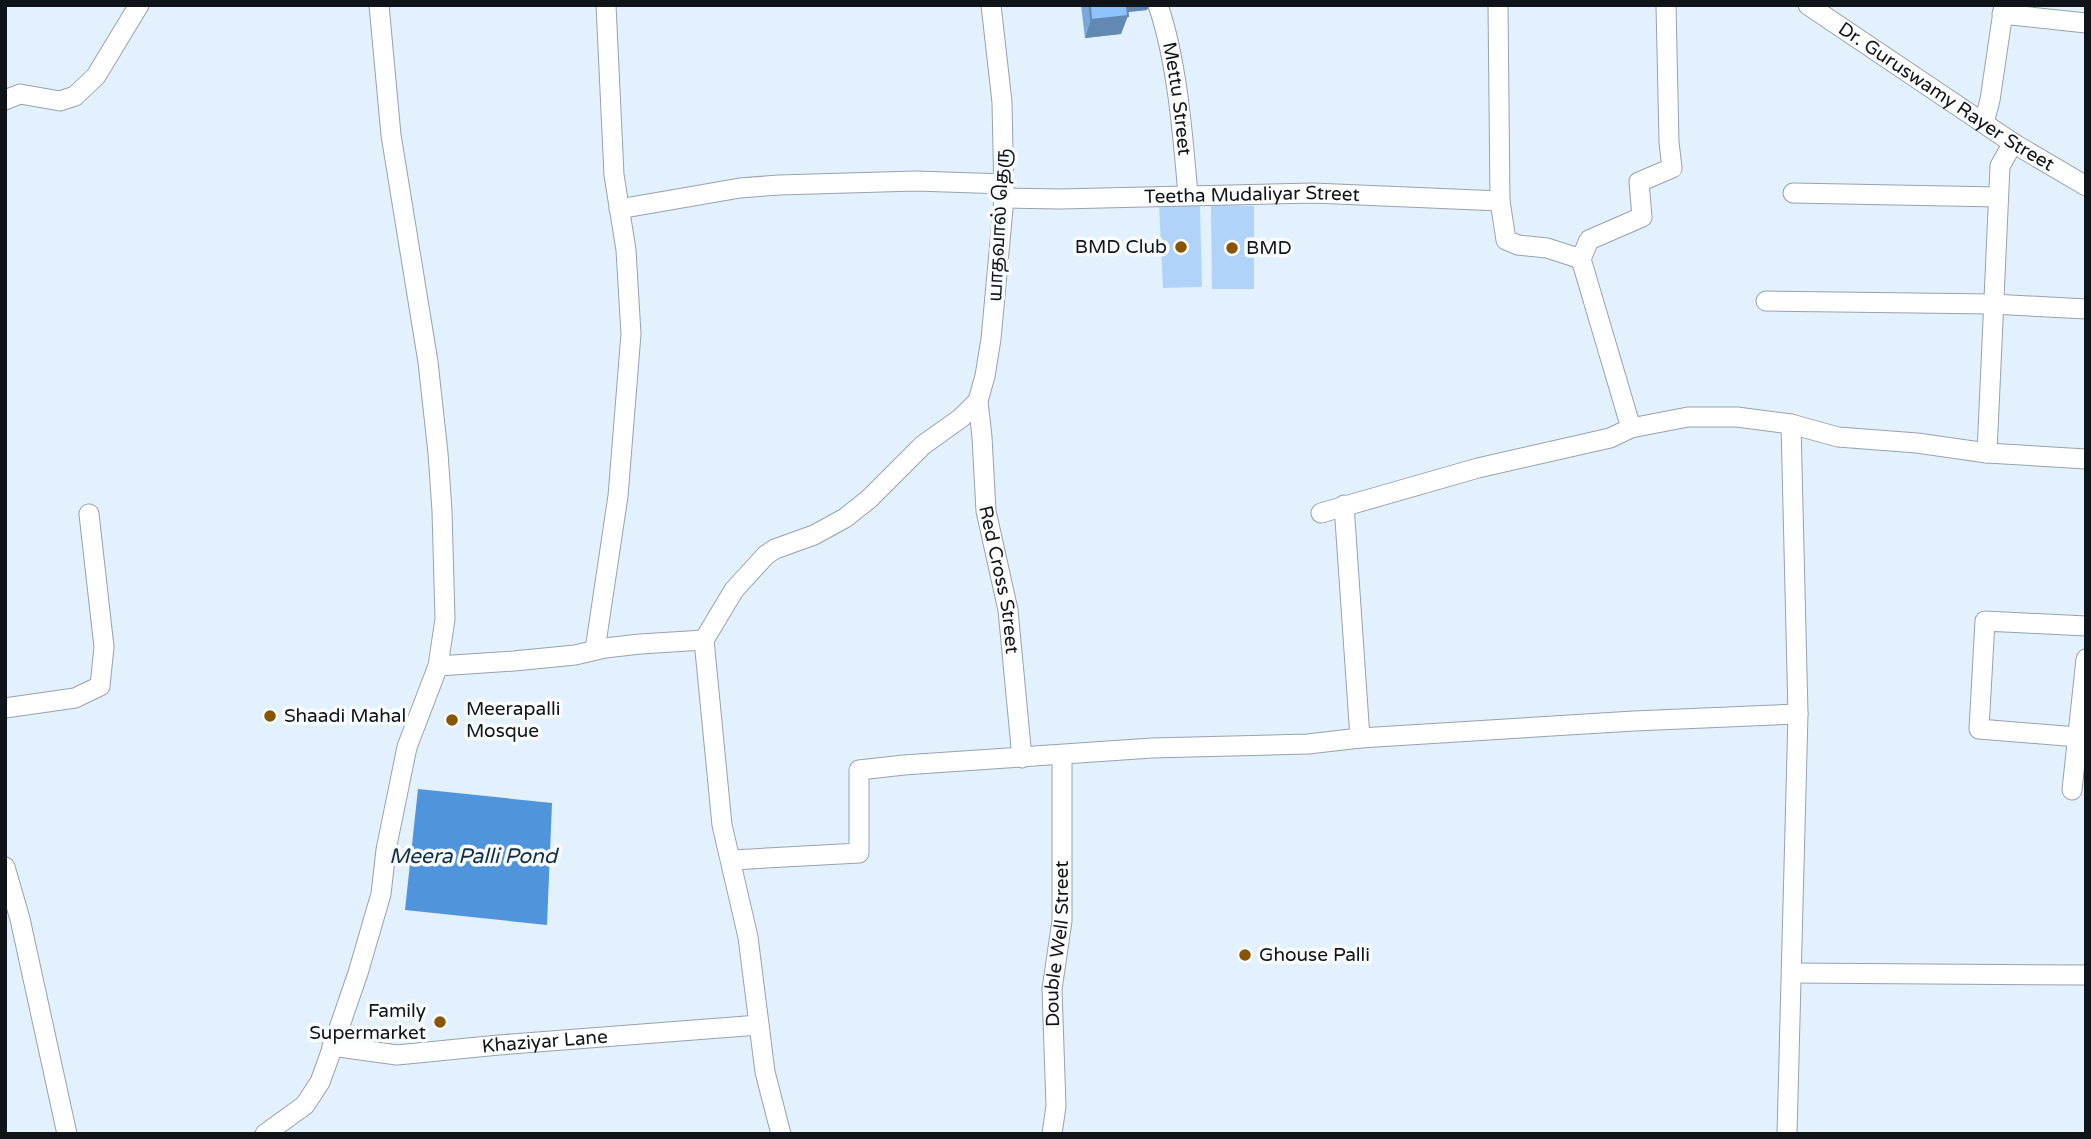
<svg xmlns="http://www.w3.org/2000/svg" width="2091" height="1139" viewBox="0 0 2091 1139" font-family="'Varela Round','Noto Sans Tamil',sans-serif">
	<rect width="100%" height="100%" fill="#e3f0fe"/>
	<path fill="#b1d3f9" d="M1159,204L1200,206L1202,287L1163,288Z
		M1211,205L1254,206V289H1212Z"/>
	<path fill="#5094db" d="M418,789L552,803L547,925L405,910Z"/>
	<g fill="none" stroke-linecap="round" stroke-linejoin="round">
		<g stroke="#96a2af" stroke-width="21">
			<g id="minor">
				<path id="s1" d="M991,5L1002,102L1004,198L991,339L985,376L978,401L982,437L986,511L1008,610L1022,758"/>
				<path id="s2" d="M1158,5C1177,60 1183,136 1188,195"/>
				<path d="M1498,5L1500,201L1506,240L1518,245L1547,248L1581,259L1589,240L1642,217L1639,182L1672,168L1669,142L1666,5"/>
				<path id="s3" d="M1808,5L2013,143L2086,186"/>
				<path d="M2002,14L2086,23"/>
				<path d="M5,100L20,94L60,101L75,96L96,76L139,5"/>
				<path d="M1984,123L1990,100L2004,5"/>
				<path d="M1793,193L1998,197"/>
				<path id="s4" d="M1004,198L1060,199L1313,193L1500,201"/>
				<path d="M619,209L740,188L779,185L916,181L1005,184"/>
				<path d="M1581,259L1631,428"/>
				<path d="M1766,301L1992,304L2086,309"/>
				<path d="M1987,453L2000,166L2013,143"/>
				<path d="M1344,505L1360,738"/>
				<path d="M1321,513L1478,468L1610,438L1631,428L1688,417H1737L1791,424L1838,437L1917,443L1987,453L2086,459"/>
				<path d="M595,650L618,496L631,334L626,250L614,175L606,5"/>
				<path d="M438,666L514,661L575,655L605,648L640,644L704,640"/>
				<path d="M5,708L75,698L100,686L104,647L89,514"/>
				<path d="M2077,737L1979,729L1985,621L2086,626"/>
				<path d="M2072,790L2086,659"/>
				<path d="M732,860L859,853V770L904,765L1152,748L1308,744L1360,738L1634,721L1798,714"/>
				<path d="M5,867L20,919L67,1134"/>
				<path d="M1792,973L2086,975"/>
				<path id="s5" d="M332,1046L397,1055L499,1045L759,1025"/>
				<path d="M265,1134L305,1105L320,1082L327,1063L358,973L381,894L386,850L407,747L438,666L445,619L442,511L438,453L428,362L391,135L379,5"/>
				<path d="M781,1134L765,1072L748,937L722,825L704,640L734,590L766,555L775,549L814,535L845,518L869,499L923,445L961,418L978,401"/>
				<path id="s6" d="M1052,1134L1056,1106L1052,989L1062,921V755"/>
				<path d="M1787,1134L1798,714L1791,424"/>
			</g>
		</g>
		<use href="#minor" stroke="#fff" stroke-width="19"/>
	</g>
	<path fill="#79a8db" d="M1081,5H1149L1147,10L1127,12L1121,34L1085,38Z"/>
	<path fill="#6388b2" d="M1122,5H1149L1147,10L1119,13Z
		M1128,16L1121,34L1085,38L1091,20Z"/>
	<path fill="#8dc3ff" stroke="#6388b2" stroke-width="2" d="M1090,5H1127L1128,16L1091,20Z"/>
	<g fill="#885600" stroke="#f9fcff" stroke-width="2.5">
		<circle cx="1181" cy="247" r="7"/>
		<circle cx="1232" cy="248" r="7"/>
		<circle cx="270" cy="716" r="7"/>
		<circle cx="452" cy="720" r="7"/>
		<circle cx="1245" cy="955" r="7"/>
		<circle cx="440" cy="1022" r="7"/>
	</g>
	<g text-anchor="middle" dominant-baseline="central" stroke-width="7" stroke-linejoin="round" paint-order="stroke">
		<g font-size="19" fill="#101419" stroke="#f9fcff">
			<text stroke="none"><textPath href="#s3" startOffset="166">Dr. Guruswamy Rayer Street</textPath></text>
			<text stroke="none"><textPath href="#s2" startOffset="96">Mettu Street</textPath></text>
			<text stroke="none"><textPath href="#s4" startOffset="248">Teetha Mudaliyar Street</textPath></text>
			<text transform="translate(999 225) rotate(-87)">யாதவால் தெரு</text>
			<text stroke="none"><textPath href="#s1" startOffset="579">Red Cross Street</textPath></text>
			<text stroke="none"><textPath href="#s6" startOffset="191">Double Well Street</textPath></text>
			<text stroke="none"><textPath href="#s5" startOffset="214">Khaziyar Lane</textPath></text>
		</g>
		<g font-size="19" fill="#101419" stroke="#f9fcff" text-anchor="start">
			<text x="1167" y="247" text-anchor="end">BMD Club</text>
			<text x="1246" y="248">BMD</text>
			<text x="466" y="709">Meerapalli<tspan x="466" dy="22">Mosque</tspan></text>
			<text x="284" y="716">Shaadi Mahal</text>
			<text x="1259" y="955">Ghouse Palli</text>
			<text x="426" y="1011" text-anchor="end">Family<tspan x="426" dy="22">Supermarket</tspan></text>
		</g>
		<g font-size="21" font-style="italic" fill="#112d4a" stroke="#f9fcff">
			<text x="473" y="856">Meera Palli Pond</text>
		</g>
	</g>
	<rect width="2091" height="1139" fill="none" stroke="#101419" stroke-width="14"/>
</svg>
